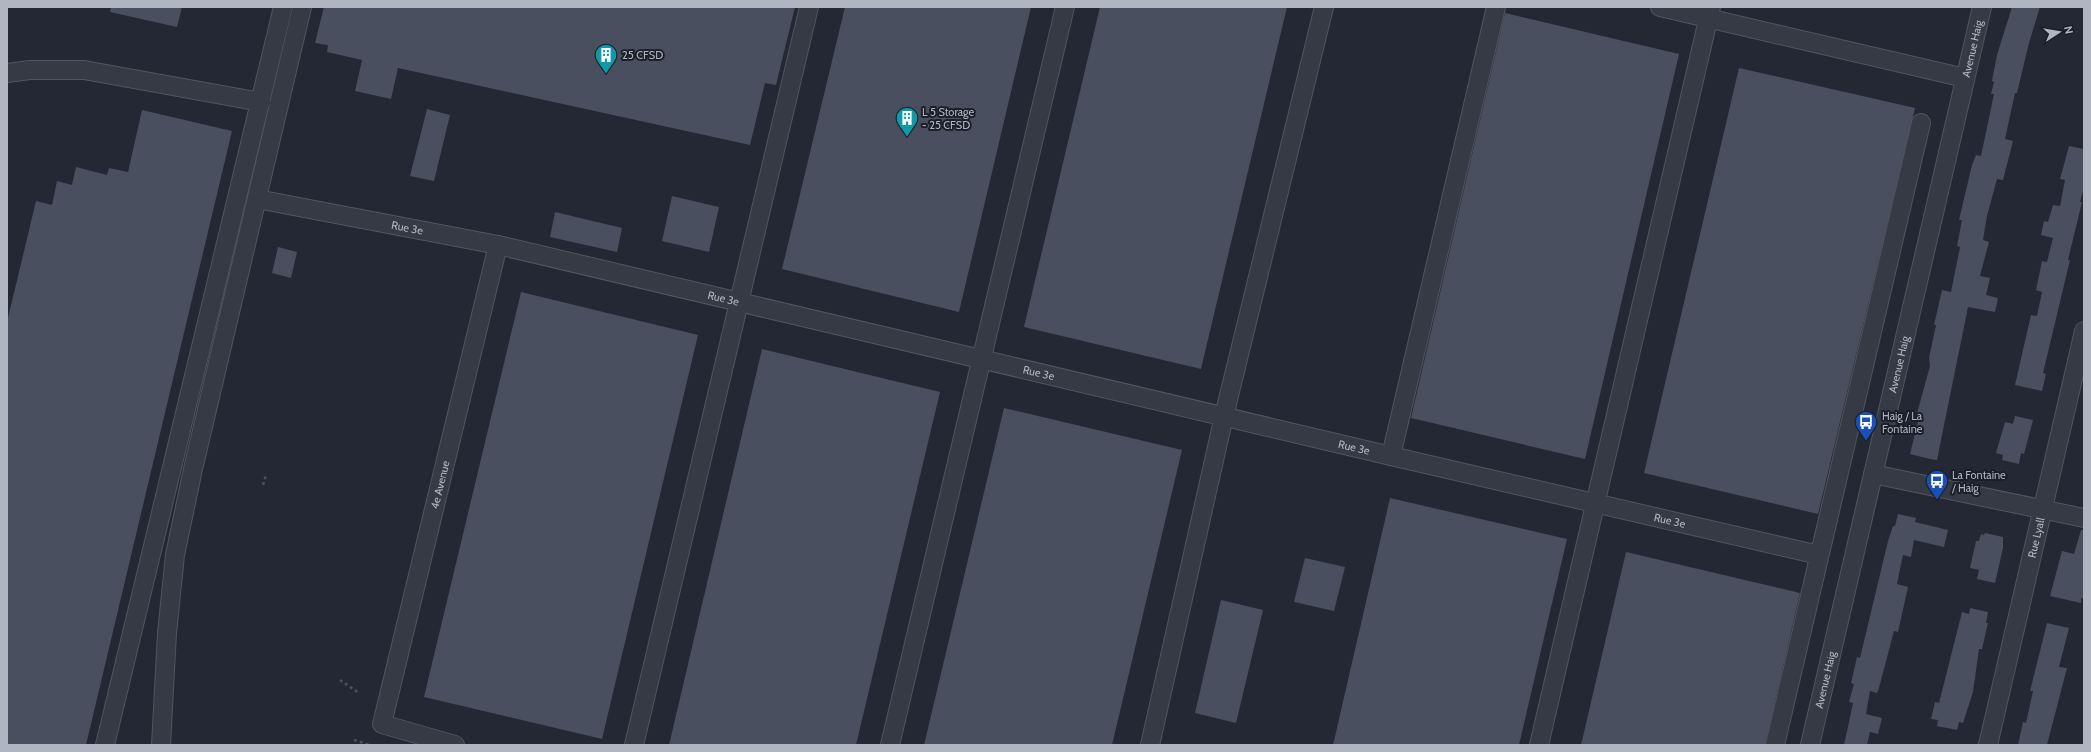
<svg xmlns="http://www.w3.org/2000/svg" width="2091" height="752" viewBox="0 0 2091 752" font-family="Cabin,sans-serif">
	<rect width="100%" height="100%" fill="#232834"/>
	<path fill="#494f5e" d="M111,7H182L177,27L110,12Z
		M324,7H795L776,85L765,83L750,145L398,68L391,99L355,91L362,60L327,52L328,45L315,43Z
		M845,7H1031L959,312L782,269Z
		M1100,7H1287L1201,369L1024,327Z
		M2012,7H2040L2029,43L2017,93H2015L2005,139L2013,141L2003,180L1997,179L1987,216L1983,240L1989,242L1980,276L1990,278L1986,295L1998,298L1995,312L1968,307L1937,460L1930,459L1910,454L1919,417H1916L1930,366L1929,358L1936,325H1934L1942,290L1951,292L1960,247L1957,246L1962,220H1959L1972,165L1976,155L1981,156L1994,94H1991L1994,82L1992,81L1997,55Z
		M1505,13L1679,54L1585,459L1411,418Z
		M1739,68L1915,108L1818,514L1644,473Z
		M427,109L450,115L434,181L410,176Z
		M142,110L232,131L86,745H7V322L36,201L52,205L57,181L72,185L76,167L107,175L109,168L128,172Z
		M2069,146L2084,149V187L2080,202H2082L2068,260H2070L2043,373L2046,374L2042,391L2015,385L2031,315L2037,316L2042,292L2036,290L2042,261L2047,262L2053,238L2041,235L2044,221L2048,222L2053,205L2060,206L2065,180L2060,179Z
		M672,196L719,207L709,252L662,241Z
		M555,212L622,228L617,252L550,237Z
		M278,247L297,252L291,278L272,273Z
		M521,292L698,335L602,739L424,697Z
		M762,349L940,392L856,745H669Z
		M1004,408L1182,450L1112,745H924Z
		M2015,416L2033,420L2024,454L2021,453L2019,464L2002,460L2003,455L1996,453L2005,422L2013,424Z
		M1390,498L1567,539L1519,745H1333Z
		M1898,514L1916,518L1915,522L1948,530L1944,547L1914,540L1911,557L1903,555L1897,584L1908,587L1898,632L1894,631L1879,688L1877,693L1870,691L1866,714L1882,718L1878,734L1870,732L1867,745H1844L1853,703L1849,702L1854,684L1851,683L1857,657L1860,658L1888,541L1893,526H1895Z
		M2081,530H2084V599L2081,598V603L2050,596L2062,551L2074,554Z
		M1985,533L2003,537V548L1995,583L1977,579L1979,570L1970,568L1976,541H1979L1981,534L1984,535Z
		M1626,552L1800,593L1765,745H1581Z
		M1305,558L1345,567L1334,611L1294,602Z
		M1221,600L1263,610L1236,723L1195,713Z
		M1970,608L1988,612L1986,623H1988L1982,649H1979L1973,692L1963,723L1959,722L1957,730L1937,726L1938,720L1931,719L1935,702L1939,703L1962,612L1969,614Z
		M2047,623L2069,628L2059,667L2067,668L2047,745H2018L2023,722L2026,723L2033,691H2030Z"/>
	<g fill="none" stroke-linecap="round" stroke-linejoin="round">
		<g stroke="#505560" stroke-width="20">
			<g id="minor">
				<path d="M1660,7L1965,78"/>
				<path d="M7,73L30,70H84L261,102"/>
				<path id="s1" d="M257,199L498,245L1391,456L1819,555"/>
				<path d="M1391,456L1496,7"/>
				<path d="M1873,474L2084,518"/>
				<path d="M105,745L283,7"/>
				<path d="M161,745L167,633L175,555L193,469L302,7"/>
				<path id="s2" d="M455,745L382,724L498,245"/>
				<path d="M634,745L809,7"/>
				<path d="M890,745L1065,7"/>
				<path d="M1150,745L1224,416L1324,7"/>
				<path d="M1539,745L1711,7"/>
				<path d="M1775,745L1921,123"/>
				<path id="s3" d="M1810,745L1982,7"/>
				<path id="s4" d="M1988,745L2084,331"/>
			</g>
		</g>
		<path stroke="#465357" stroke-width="2.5" stroke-dasharray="3 3" stroke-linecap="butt" d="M263,485L266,475
			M340,680L359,693
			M354,740L370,745"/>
		<use href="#minor" stroke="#363a45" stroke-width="18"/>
	</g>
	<defs>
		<g id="building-pin" transform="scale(1.15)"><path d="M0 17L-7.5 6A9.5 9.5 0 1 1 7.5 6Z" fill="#0f9aa8" stroke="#1b1f2a"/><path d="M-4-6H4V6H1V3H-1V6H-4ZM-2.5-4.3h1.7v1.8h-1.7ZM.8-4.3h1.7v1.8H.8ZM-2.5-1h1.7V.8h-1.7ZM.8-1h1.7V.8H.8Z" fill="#fff"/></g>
		<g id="bus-pin" transform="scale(1.15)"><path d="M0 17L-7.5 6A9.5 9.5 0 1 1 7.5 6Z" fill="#1a4fb4" stroke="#1b1f2a"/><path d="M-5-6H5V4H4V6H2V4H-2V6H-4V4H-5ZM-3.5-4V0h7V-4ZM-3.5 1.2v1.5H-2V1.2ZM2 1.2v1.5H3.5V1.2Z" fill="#fff"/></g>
	</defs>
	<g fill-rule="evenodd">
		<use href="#building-pin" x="606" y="55"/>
		<use href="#building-pin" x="907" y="118"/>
		<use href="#bus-pin" x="1866" y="422"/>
		<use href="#bus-pin" x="1937" y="481"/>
	</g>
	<g text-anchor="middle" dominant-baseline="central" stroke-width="4" stroke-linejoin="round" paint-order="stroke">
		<g font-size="11" fill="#b0b5c2" stroke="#1b1f2a">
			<text stroke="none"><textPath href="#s3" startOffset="715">Avenue Haig</textPath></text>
			<text stroke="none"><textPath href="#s1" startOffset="153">Rue 3e</textPath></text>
			<text stroke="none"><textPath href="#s1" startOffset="477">Rue 3e</textPath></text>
			<text stroke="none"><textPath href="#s3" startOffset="391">Avenue Haig</textPath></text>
			<text stroke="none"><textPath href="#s1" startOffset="801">Rue 3e</textPath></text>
			<text stroke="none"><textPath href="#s1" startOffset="1125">Rue 3e</textPath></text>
			<text stroke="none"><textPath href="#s2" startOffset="322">4e Avenue</textPath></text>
			<text stroke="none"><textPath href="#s1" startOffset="1449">Rue 3e</textPath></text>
			<text stroke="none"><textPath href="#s4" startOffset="213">Rue Lyall</textPath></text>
			<text stroke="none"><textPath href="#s3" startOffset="67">Avenue Haig</textPath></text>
		</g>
		<g font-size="11" fill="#b0b5c2" stroke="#1b1f2a" text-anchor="start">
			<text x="622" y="55">25 CFSD</text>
			<text x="922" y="112">L 5 Storage<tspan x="922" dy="13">- 25 CFSD</tspan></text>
			<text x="1882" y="416">Haig / La<tspan x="1882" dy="13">Fontaine</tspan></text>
			<text x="1952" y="475">La Fontaine<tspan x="1952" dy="13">/ Haig</tspan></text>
		</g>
	</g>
	<rect width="2091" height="752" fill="none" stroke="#b0b5c2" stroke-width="16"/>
	<g transform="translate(2059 32) rotate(78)" stroke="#1b1f2a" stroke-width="3" paint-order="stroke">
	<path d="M0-3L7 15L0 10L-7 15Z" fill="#b0b5c2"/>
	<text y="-6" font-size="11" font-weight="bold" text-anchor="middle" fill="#b0b5c2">N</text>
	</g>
</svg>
